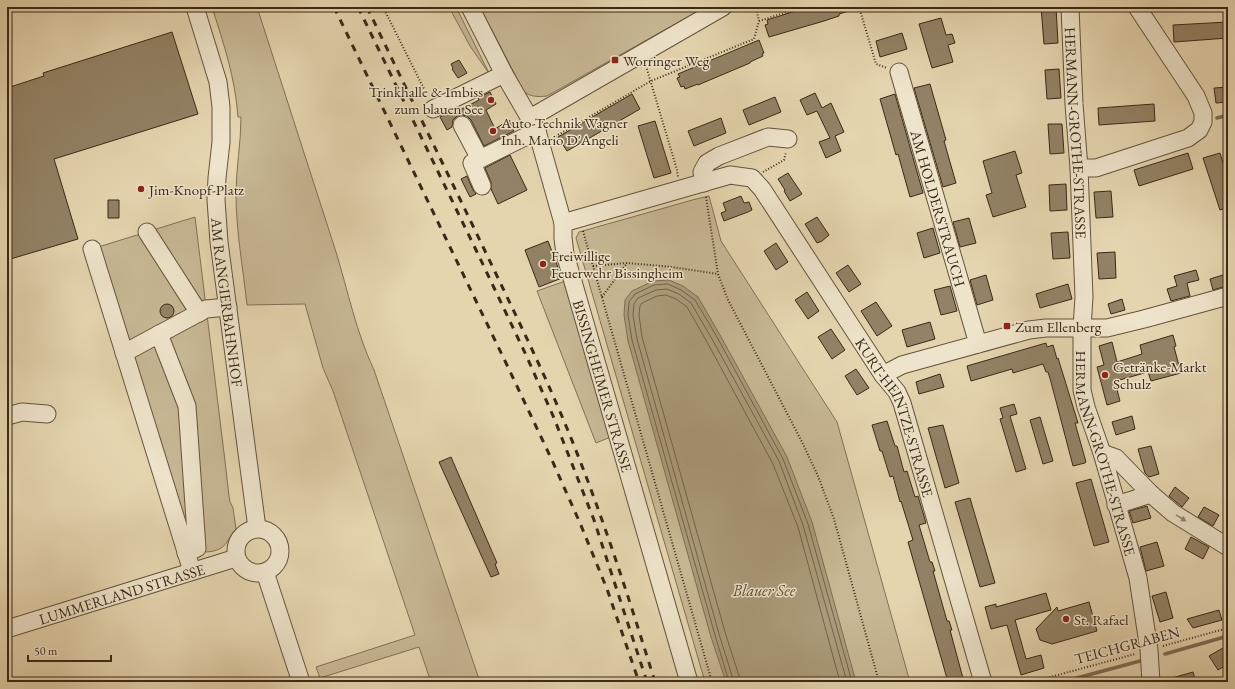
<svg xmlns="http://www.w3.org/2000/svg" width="1235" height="689" viewBox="0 0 1235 689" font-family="'EB Garamond',serif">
	<rect width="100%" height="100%" fill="#e5d5af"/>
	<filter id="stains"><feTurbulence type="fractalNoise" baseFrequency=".005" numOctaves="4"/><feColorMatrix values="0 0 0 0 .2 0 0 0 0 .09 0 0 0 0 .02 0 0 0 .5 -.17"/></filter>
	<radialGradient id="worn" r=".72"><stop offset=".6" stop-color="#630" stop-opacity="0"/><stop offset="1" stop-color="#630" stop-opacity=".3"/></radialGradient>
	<path fill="#c8b895" stroke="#817056" d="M212,7H257C283,89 310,170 336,252C348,291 356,332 374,370L480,682H431L419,647L320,678L316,667L415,635L333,391L323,368L305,304L247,305C243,268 236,231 236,194C236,168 241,143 241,117H238C235,77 224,45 212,7Z
		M449,7H456L490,75L470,46Z
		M480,7H705L547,96C538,97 532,97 524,92Z
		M709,196L721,241L837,422L910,682H705L576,238L579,232L696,199Z
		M195,217L225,461L229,496L230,502L233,508L236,529C232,533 230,538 227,542C219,554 206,551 195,553L95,248Z
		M568,280L613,436L596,443L537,291Z"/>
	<path fill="#ab9b7b" stroke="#7e6d53" d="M669,280L683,286L698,297L720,335L787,457L812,522L856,682H726L711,637L628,341L624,315L625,300L632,291L653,281Z"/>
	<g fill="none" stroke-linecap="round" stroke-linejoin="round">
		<path stroke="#726248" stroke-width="1" d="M729,682L715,635L632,340L628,315L629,302L635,294L654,285L668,284L681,290L695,300L717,337L783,459L808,524L852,682
			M734,682L719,634L637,339L633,315L634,304L638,298L656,290L667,289L679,294L691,303L712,339L779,461L803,525L847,682
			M740,682L739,676L725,632L642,337L639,315L640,306L642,303L657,296L666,295L676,299L687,307L707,342L773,464L798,527L840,682"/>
		<path stroke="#7e6d53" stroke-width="3.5" d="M1217,118L1228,115
			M1165,654L1228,636
			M1062,682L1140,661"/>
	</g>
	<path fill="#938266" stroke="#3a2916" d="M808,7H855V9L839,14V16L824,21L769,37L765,25L768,24L767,20Z
		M1041,7H1056L1058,43L1044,44Z
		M941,18L946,35L952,34L955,43L948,45L953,62L932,68L919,24Z
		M1228,22V38L1174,42L1173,25Z
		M172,32L198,114L54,159L78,239L7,260V88L44,76L43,73Z
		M902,33L907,49L880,57L876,41Z
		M759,40L764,53L762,54L763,56L750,62V63L698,85V84L685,89L684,86L681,87L677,78L680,77L678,74Z
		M459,60L467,73L458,78L452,69L453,68L451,64Z
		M1059,69L1061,98L1047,99L1045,70Z
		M930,84L946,140L944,141L956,183L943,187L914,88Z
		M1228,87V102L1216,103L1214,88Z
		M490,92L496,104L486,110L495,129L509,120L514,131L484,146L471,120L467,116L462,115L457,116L453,120L452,127L447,130L440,117L457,108L458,111L479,100L478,98Z
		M815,93L822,108L831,103L844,132L835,136L841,151L826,158L819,142L830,138L817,111L807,115L800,100Z
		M632,94L640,109L567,151L558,137Z
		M895,94L923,193L910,197L898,154L896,155L880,99Z
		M775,97L781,112L749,125L743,110Z
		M1154,104L1155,121L1099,125L1098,108Z
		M721,118L726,133L694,146L688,131Z
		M655,121L671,173L654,178L638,126Z
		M1048,124H1062L1064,153L1050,154Z
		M1015,151L1022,173L1016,175L1026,207L993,217L986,195L992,193L983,161Z
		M1188,153L1193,169L1139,186L1134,170Z
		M1220,153L1228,179V207L1220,210L1203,158Z
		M510,155L527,190L498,204L491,189V182L485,168Z
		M788,173L802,194L790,201L784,191L785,190L778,179Z
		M467,176L473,190L476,194L470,197L461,179Z
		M1066,184L1067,210L1050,211L1049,185Z
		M1111,191L1113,217L1096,218L1094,192Z
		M741,196L744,203L749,202L752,210L748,212L724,221L721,213L726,211L723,203Z
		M108,200H119V218H108Z
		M817,217L829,235L822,241L817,243L805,224Z
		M969,218L976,243L960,247L953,222Z
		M933,228L940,253L924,258L917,233Z
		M1068,232L1070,258L1053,259L1051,233Z
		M548,241L562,278L539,287L525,250Z
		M776,243L788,262L776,270L764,251Z
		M1115,252L1116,278L1099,279L1097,253Z
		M848,265L861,284L849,292L836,273Z
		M1196,270L1199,280L1187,283L1190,296L1171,301L1167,289L1177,286L1174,276Z
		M986,275L993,300L977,305L970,280Z
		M1223,275H1228V284L1226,285V286L1213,290L1210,279Z
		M1068,284L1072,299L1040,308L1036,294Z
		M950,286L957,311L941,315L934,290Z
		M807,292L819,311L808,319L795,300Z
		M1122,299L1125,310L1111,314L1108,304Z
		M876,302L892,326L877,336L861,311Z
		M160 311a7 7 0 1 1 14 0a7 7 0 1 1-14 0Z
		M930,322L935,339L907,347L902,330Z
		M831,329L845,350L832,359L818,337Z
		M1173,335L1176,346L1174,347L1181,373L1151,381L1148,372L1116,381L1118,385L1116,386L1120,401L1107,405L1097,367L1104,365L1099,346L1112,342L1117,362L1142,354L1140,345Z
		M1046,343L1047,347L1053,345L1057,359L1058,358L1078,423H1075L1086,462L1085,463L1073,466L1051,382L1048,372H1046L1043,364L1013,373L1012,369L971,381L967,366Z
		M856,369L869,388L857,395L845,376Z
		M940,374L944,387L919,394L916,382Z
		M1014,404L1017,414L1010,416L1026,469L1016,472L1000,419L1003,418L1000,408Z
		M1132,416L1135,429L1116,435L1112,422Z
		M1040,417L1053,461L1043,464L1030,420Z
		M887,421L895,446H897L904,472L907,471L915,497L918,496L926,523L919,525L930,562H932L935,571H933L947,621H949L952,630H950L964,682H948L908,542L913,540L901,501L900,502L893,476L890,477L882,451H880L872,425Z
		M943,425L959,483L945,488L928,428Z
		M1151,446L1159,474L1149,477L1145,473L1138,449Z
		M451,457L497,563L495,564L499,574L491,577L439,462Z
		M1091,479L1109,542L1094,546L1076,483Z
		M1175,487L1189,498L1182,507L1169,496Z
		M970,498L995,583L980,587L955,502Z
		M1147,506L1151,518L1133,523L1129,511Z
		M1204,507L1219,515L1213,526L1198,517Z
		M1191,537L1209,547L1203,559L1185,549Z
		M1157,542L1164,566L1146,571L1140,547Z
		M1166,592L1173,618L1160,622L1152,596Z
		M1046,593L1051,610L1015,620L1026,659L1041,655L1044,668L1021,675L1007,625L991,629L985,607L996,604V607Z
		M1089,602L1097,631L1052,644L1040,640L1036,629L1057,607L1058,611Z
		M1219,610L1222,620L1193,628L1187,619Z
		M1228,645V664L1218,670L1209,656Z
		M1193,672L1196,682H1166L1165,680Z"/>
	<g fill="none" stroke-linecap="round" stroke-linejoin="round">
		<g stroke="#65543c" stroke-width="19">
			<g id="minor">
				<path id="s1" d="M195,7L218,82L221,107V142L217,178L216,200L219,242L257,528"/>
				<path id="s2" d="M470,7L504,74L537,131L563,223V238L565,254L689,682"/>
				<path id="s3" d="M1070,7L1074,104L1079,168L1084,297L1082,328V390L1086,407L1102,453L1138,578L1149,650L1151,682"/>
				<path id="s4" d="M899,72L978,344"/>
				<path d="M433,109L504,74"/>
				<path d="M530,118L723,7"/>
				<path d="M462,125L480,159"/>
				<path d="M1079,168H1096L1188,138L1199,130L1203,122V113L1196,96L1137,7"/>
				<path d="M704,183L702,172L707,163L719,156L768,137L788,139"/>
				<path d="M482,186L472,163L537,131"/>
				<path id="s5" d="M563,223L730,175L752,178L762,189L883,375L897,392L902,403L983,682"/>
				<path d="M147,232L199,313"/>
				<path d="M92,249L192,571"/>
				<path d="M159,334L187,406L197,548L186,553"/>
				<path d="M124,353L206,309L228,307"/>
				<path d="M883,375L902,365L1029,330L1046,328H1107L1144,319L1228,296"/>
				<path d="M7,416L22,412L47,414"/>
				<path d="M1102,453L1116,458L1151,494L1173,513L1228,547"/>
				<path d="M1116,505L1151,494"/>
				<circle cx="258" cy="551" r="22"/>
				<path d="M265,572L301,682"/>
				<path id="s6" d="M7,629L236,558"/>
			</g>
		</g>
		<path stroke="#3a2916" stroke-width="2" stroke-dasharray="1 2" stroke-linecap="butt" d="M383,7L428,97
			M859,7L876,64L887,68
			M759,21L803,7
			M646,66L677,170L678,177
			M553,138L651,81L754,39L759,21L756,7
			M763,172L784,160L786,152
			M706,197L718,274
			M583,231L712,682
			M593,266L627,263L672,267L718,274L728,300L802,442L818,476L834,519L879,682
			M602,297L627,263
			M1163,646L1228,628
			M1032,682L1135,654"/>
		<use href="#minor" stroke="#eee4cb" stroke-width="17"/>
		<path stroke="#3a2916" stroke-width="3" stroke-dasharray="7 7" stroke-linecap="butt" d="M334,7L506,363L551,458L580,523L607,589L639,682
			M358,7L477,252L526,355L554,418L594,520L647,682
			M367,7C410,97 454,186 497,276C519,322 541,367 561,414C598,501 627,592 655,682"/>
	</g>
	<defs><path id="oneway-solid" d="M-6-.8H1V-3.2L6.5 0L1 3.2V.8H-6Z"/></defs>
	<use fill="#948670" href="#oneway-solid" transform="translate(1181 518) rotate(32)"/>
	<g fill="#8f2418" stroke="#eee4cb" stroke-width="1.5">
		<rect x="611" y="56" width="8" height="8" rx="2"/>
		<circle cx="491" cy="100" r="4"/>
		<circle cx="493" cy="131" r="4"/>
		<circle cx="141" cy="189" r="4"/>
		<circle cx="543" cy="264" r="4"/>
		<rect x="1003" y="322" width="8" height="8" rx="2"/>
		<circle cx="1105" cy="375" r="4"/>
		<circle cx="1066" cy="619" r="4"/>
	</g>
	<g text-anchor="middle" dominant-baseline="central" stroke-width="3" stroke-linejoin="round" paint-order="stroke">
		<g font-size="15" fill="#3a2916" stroke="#eee4cb" text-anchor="start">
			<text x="623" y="60">Worringer Weg</text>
			<text x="483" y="91" text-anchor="end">Trinkhalle &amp; Imbiss<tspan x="483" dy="17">zum blauen See</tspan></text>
			<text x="501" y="122">Auto-Technik Wagner<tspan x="501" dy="17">Inh. Mario D'Angeli</tspan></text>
			<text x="149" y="189">Jim-Knopf-Platz</text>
			<text x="551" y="255">Freiwillige<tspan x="551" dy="17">Feuerwehr Bissingheim</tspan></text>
			<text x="1015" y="326">Zum Ellenberg</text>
			<text x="1113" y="366">Getränke-Markt<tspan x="1113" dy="17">Schulz</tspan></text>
			<text x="1074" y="619">St. Rafael</text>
		</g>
		<g font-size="15" fill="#3a2916" stroke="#eee4cb">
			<text stroke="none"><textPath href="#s3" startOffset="126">HERMANN-GROTHE-STRASSE</textPath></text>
			<text stroke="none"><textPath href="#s4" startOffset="142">AM HOLDERSTRAUCH</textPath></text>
			<text stroke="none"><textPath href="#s1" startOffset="300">AM RANGIERBAHNHOF</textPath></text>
			<text stroke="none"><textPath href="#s2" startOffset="405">BISSINGHEIMER STRASSE</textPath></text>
			<text stroke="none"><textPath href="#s5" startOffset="477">KURT-HEINTZE-STRASSE</textPath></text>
			<text stroke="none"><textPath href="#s3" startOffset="450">HERMANN-GROTHE-STRASSE</textPath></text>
			<text stroke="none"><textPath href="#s6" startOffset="120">LUMMERLAND STRASSE</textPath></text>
			<text transform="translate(1127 645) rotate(-15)">TEICHGRABEN</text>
		</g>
		<g font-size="16" font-style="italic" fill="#5c4b34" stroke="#eee4cb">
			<text x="764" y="590">Blauer See</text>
		</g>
	</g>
	<rect width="1235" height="689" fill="none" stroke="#e5d5af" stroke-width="24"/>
	<rect x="8" y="8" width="1219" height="673" fill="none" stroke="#3a2916" stroke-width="2"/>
	<rect x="12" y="12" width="1211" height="665" fill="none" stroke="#3a2916"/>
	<path d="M28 655v6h83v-6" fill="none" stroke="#3a2916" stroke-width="2"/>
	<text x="34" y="655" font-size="12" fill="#3a2916" stroke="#eee4cb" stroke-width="3" paint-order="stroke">50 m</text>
	<rect width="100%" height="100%" filter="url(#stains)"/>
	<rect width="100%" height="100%" fill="url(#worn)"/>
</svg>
